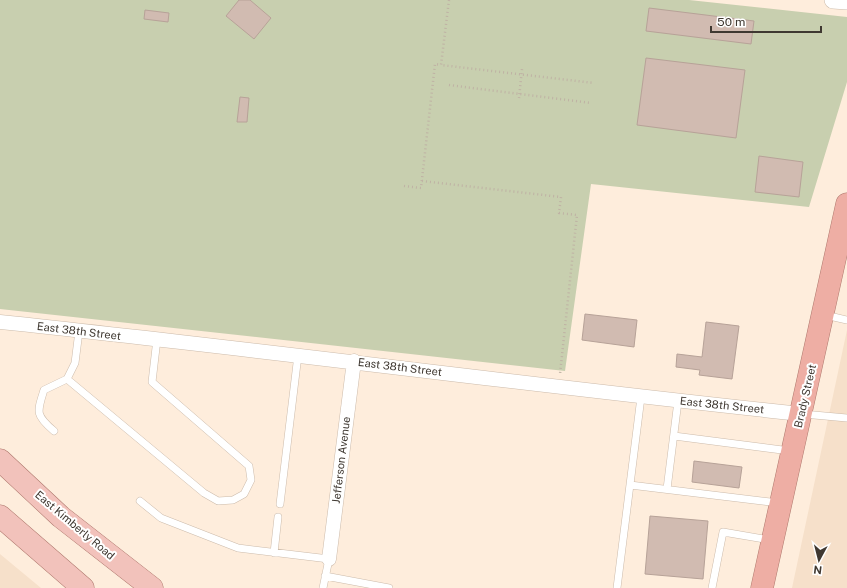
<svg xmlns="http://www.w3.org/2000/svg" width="847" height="588" viewBox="0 0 847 588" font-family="'Public Sans',sans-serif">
	<rect width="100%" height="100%" fill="#feeddc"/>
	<path fill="#f6e0ca" d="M847,330V588H792Z
		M0,554L41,588H0Z"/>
	<path fill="#c8cfaf" d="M0,0H689L847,17V82L809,207L591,184L565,371L0,309Z"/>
	<path fill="#d1bbb1" stroke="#b7a298" d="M239,0H250L271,18L254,39L226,16Z
		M649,8L754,21L751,44L646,31Z
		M145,10L169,13L168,22L144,19Z
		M646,58L745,70L736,138L637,125Z
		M240,97L249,98L247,122H237Z
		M759,156L803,162L799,197L755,192Z
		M585,314L637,320L634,347L582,340Z
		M706,322L739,326L732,379L699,375L700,370L676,367L677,354L702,357Z
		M694,461L742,467L739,488L692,482Z
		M650,516L708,521L703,579L645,574Z"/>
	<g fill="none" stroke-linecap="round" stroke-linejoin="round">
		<g stroke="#ccbbab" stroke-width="8">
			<path id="service" d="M825,315L847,320
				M67,379L204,493L218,501L233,500L244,494L251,480L249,466L152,382L157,339
				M803,414L847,418
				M54,431C35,415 37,412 44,390L67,379L75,363L79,331
				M674,436L790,451
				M630,485L779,503
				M667,489L678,401
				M140,501L161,518L238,548L329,559L323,588
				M280,504L298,355
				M274,553L278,517
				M325,576L389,588
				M617,588L641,397
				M712,588L723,532L770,540"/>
		</g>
		<g stroke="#ccbbab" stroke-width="15">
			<path id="minor" d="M0,322C267,350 534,386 801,414
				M329,559L354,361"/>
		</g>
		<g stroke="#ccbbab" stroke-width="18">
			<path id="tertiary" d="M833,0L847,1"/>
		</g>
		<g stroke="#ae786d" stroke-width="23">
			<path id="primary" d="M0,460L61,517L152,588
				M0,516L83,588"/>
		</g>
		<g stroke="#ae786d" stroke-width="23">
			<path id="trunk" d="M762,588L847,204"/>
		</g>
		<path stroke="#bfb2a4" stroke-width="2.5" stroke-dasharray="1 3" stroke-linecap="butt" d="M449,0L441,65L594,83
			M449,85L591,103
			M519,98L522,69
			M422,181L561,197L559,213L577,215L560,374
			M404,186L421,188L435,64L441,65"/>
		<use href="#service" stroke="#fff" stroke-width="7"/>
		<use href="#minor" stroke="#fff" stroke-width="14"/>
		<use href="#tertiary" stroke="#fff" stroke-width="17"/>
		<use href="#primary" stroke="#f2c2bb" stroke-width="22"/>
		<use href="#trunk" stroke="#eeaea4" stroke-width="22"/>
	</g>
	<g text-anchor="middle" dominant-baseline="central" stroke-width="4" stroke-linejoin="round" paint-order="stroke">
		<g font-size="11" fill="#3f3831" stroke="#fff">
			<text transform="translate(79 331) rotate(7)">East 38th Street</text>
			<text transform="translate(400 367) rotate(7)">East 38th Street</text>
			<text transform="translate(805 396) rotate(-77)">Brady Street</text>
			<text transform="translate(722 405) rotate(6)">East 38th Street</text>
			<text transform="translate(341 460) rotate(-83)">Jefferson Avenue</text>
			<text transform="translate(75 525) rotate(40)">East Kimberly Road</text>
		</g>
	</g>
	<g transform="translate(819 560) rotate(187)" stroke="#ffffff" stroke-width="3" paint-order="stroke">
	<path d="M0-3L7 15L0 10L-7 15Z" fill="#3f3831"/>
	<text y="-6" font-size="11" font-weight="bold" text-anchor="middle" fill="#3f3831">N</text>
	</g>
	<path d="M711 26v6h110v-6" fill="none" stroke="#3f3831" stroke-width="2"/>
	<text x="717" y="26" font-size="12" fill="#3f3831" stroke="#ffffff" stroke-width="3" paint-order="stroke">50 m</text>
</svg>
